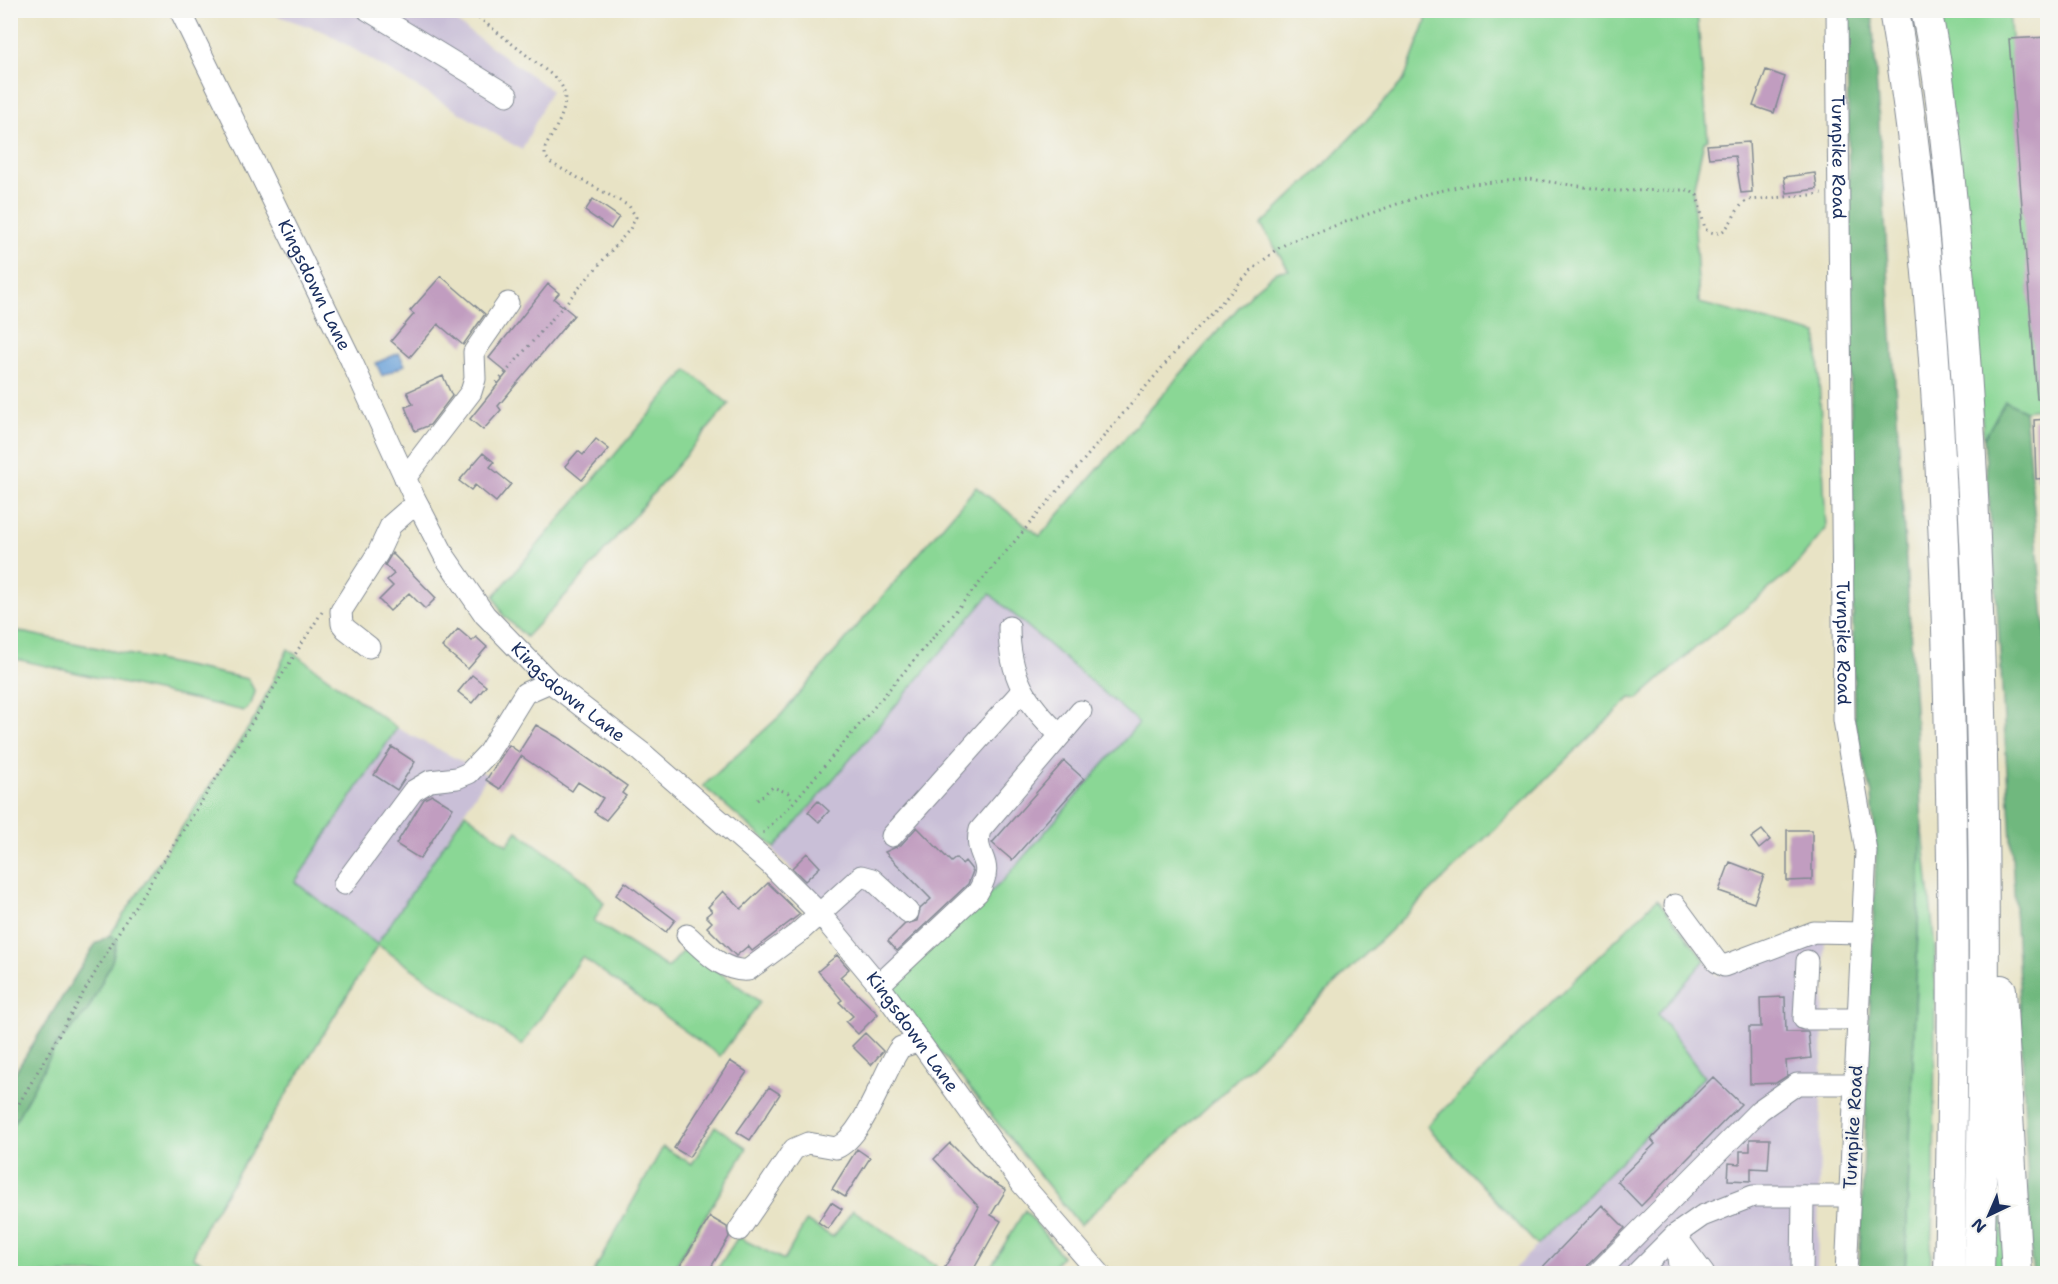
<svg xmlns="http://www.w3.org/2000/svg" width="2058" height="1284" viewBox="0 0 2058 1284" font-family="'Shantell Sans',sans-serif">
	<rect width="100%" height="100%" fill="#f6f6f2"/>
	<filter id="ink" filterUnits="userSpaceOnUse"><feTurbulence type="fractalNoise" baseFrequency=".0167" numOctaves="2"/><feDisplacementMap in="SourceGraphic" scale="12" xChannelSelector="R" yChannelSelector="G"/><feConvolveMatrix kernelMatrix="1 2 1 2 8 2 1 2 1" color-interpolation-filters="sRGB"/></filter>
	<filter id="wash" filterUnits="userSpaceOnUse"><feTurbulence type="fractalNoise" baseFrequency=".008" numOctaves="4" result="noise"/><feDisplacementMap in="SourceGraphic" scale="24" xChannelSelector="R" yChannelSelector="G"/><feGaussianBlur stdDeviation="1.35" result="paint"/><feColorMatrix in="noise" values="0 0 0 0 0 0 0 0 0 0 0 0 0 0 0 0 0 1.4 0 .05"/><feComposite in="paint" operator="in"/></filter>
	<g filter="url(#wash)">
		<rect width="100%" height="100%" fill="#e8e3c5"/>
		<path fill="#c9bfd7" d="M263,11H441L551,90L522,150L325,32Z
			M990,594L1139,723L1003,881L887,986L823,903L773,850Z
			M397,728L488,775L378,945L295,882Z
			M1825,937L1817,1273L1509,1274L1703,1077L1658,1014L1705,960L1717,976L1777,948Z"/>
		<path fill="#8ad795" stroke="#52837a" stroke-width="1.5" d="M1427,11H1697L1708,139L1704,141L1693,190L1699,303L1817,334L1826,529L1789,573L1694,649L1638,699L1630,698L1218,1097L1080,1225L887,986L1003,881L1139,723L990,594L775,848L703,786L781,715L976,487L1040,536L1251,293L1277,271L1289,270L1261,225L1333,156L1404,80L1426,21Z
			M1938,11H2009L2038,409L2025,411L2005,401L1984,439Z
			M687,370L729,404L579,581L526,637L503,615L494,596Z
			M11,630L248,679L255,692L251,704L244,711L11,658Z
			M288,649L397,728L295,882L377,944L465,813L507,845L517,831L587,882L604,903L594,921L668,968L686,948L760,1002L720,1056L582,957L522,1045L378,945L205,1227L193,1257L220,1273L11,1274V1129L57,1044L87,1012L112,961L117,940L110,935L255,718Z
			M1922,822L1935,948L1934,1178L1930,1273L1905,1274Z
			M1657,899L1705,960L1658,1014L1704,1077L1537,1245L1427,1126Z
			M715,1126L747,1148L671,1273H593L663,1147L692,1164Z
			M1998,1172L2006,1273L1990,1274V1178Z
			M853,1210L936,1266L932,1274H714L738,1237L784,1260L806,1221L833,1237Z
			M1025,1210L1062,1256L1048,1273H987Z"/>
		<path fill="#6fb87e" stroke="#45746e" stroke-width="1.5" d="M1872,10L1922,822L1905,1273H1859L1876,855L1872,794L1854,721L1847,11Z
			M2005,401L2025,411L2048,663L2047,1273H2033L2031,1258L2018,959L1998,619L1984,439Z
			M110,935L117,940L112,961L87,1012L57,1044L11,1129V1079L96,943Z"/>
		<path fill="#6ba1d8" stroke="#43689b" stroke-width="1.5" d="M399,353L405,365L382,376L376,363Z"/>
		<g id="blocks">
			<path fill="#c19dc0" d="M2048,37V399H2037L2009,39Z
				M1766,70L1785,77L1774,113L1753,106Z
				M1749,142L1752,192L1741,193L1735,156L1709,158L1707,145Z
				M1815,173L1817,189L1787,193L1784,177Z
				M593,199L619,217L611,229L585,211Z
				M441,276L485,314L463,345L438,324L410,357L391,341L414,314L410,311Z
				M548,284L559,293L554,299L574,315L498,406L501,410L483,430L470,419L507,373L489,358Z
				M443,376L452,396L430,425L415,431L405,407L413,404L407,392Z
				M2048,419V478L2036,479L2034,420Z
				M596,439L609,449L582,480L565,466L578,451L583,455Z
				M483,453L494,462L490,467L511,484L496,502L475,485L471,490L459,481Z
				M392,553L436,598L425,609L409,593L390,611L379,600L393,586L387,580L394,574L385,565Z
				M458,629L472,641L476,637L487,647L468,669L442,647Z
				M472,675L486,686L472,703L458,692Z
				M536,725L557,737L627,786L622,793L626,796L606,820L594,812L603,798L578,782L572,791L521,756L500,789L486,780L509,745L519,752Z
				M392,747L415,762L397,790L374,775Z
				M1064,761L1084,779L1012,860L992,843Z
				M432,795L453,808L420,859L396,844L424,799Z
				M818,801L829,811L819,822L808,812Z
				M917,827L951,862L956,858L962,864L965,861L973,871L968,884L897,951L888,941L905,924L917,921L920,909L931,899L885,852L901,845Z
				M1762,830L1770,840L1759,849L1751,838Z
				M1787,830H1812V880L1787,881Z
				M807,853L820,867L805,881L792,868Z
				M1730,862L1764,875L1754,903L1719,891Z
				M625,882L675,920L666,932L616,895Z
				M768,883L800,914L752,951L748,946L736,956L707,927L712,922L706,916L712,911L708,907L723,891L741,909Z
				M837,955L849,969L840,977L878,1014L858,1034L846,1022L853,1016L839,1002L842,1000L818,971Z
				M1785,997L1786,1032H1808L1811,1058L1786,1061L1787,1076L1776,1083L1750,1084L1749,1027H1761L1760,998Z
				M865,1033L883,1051L871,1065L852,1046Z
				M730,1061L747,1072L689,1157L674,1148Z
				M1713,1077L1741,1104L1641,1206L1617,1181L1655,1144L1651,1139Z
				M769,1087L780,1094L750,1140L737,1132Z
				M1750,1139H1770L1768,1169L1751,1168V1181L1728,1180L1729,1163L1740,1164V1151H1750Z
				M950,1143L983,1176L1006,1190L991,1215L1001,1221L971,1274H941L979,1207L934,1159Z
				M857,1149L870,1158L845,1197L832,1189Z
				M831,1202L842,1209L828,1229L818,1222Z
				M1602,1205L1625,1228L1588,1265L1585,1274H1536Z
				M710,1217L727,1227L729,1237L707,1274H675Z"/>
		</g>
	</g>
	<g filter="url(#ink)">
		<use href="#blocks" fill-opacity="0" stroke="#828992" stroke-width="1.5"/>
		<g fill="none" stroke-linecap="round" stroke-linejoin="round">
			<g stroke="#828992" stroke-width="23">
				<g id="minor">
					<path id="s1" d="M180,10L351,360L414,497L445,557L485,615L550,682L641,752L770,864L820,914L879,985L1022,1184L1100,1274"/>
					<path d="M368,10L507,95"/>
					<path id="s2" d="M1837,10L1844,720L1866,851L1846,1274"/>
					<path d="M405,478L471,392L475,379L474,352L508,303"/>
					<path d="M1009,627C1009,676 1026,703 1060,735"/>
					<path d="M369,647L346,629L342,624L341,611L378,553L391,525L407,511L419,507"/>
					<path d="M892,836L1022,691"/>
					<path d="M344,884L413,791L430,781L457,778L469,773L488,753L525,693L550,682"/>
					<path d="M1675,905L1717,962L1724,966L1814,932L1863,933"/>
					<path d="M687,935C705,951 722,972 748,970L797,934L861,876L872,879L908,912"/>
					<path d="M1807,961L1804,1019H1858"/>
					<path d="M879,985L978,892C998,859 972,858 980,830L1081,711"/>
					<path d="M739,1230L794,1149L808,1143L836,1148C863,1137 882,1076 898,1051L901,1047L918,1042"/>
					<path d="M1675,1235L1704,1274"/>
					<path d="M1676,1241L1680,1274"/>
					<path d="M1597,1274L1760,1110L1797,1084H1855"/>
					<path d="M1636,1274L1675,1235L1702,1216L1753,1196H1850"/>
					<path d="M1802,1274L1803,1196"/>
				</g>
			</g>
			<g stroke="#828992" stroke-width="32">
				<path id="highway" d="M1894,10C1930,226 1942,444 1948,663C1954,866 1954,1070 1949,1274
					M1926,10C1939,70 1945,132 1951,193C1959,276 1966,358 1970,440C1986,717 1987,996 1979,1274
					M2001,990L2017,1274"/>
			</g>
			<path stroke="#828992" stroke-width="3" stroke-dasharray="1.5 4.5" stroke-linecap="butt" d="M469,10L557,79C576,101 556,126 545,148V156L551,163L629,206L636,217L630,229L494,386
				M757,800L773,787L788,793L792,802
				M763,833L792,804L1177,350L1251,271L1277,249L1291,241L1426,194L1471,184L1530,179L1612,191L1688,190L1697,195L1705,229C1730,245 1731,208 1748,200L1822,194
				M10,1119L123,925L322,612"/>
			<use href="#minor" stroke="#fff" stroke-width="21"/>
			<use href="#highway" stroke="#fff" stroke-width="30"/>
		</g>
	</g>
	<g text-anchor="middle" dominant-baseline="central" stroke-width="5" stroke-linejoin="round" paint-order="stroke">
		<g font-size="18" fill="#1b2f5e" stroke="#f6f6f2">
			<text stroke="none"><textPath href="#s2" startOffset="147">Turnpike Road</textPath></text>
			<text stroke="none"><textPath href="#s1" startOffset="306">Kingsdown Lane</textPath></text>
			<text stroke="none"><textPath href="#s2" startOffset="633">Turnpike Road</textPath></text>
			<text stroke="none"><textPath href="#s1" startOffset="792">Kingsdown Lane</textPath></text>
			<text stroke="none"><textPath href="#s1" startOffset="1278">Kingsdown Lane</textPath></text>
			<text transform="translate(1853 1127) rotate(-87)">Turnpike Road</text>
		</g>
	</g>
	<rect width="2058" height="1284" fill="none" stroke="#f6f6f2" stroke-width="36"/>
	<g transform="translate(1989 1215) rotate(224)" stroke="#f6f6f2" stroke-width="4.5" paint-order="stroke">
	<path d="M0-4.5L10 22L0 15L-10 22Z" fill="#1b2f5e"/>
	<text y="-9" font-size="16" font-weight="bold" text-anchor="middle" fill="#1b2f5e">N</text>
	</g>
</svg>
